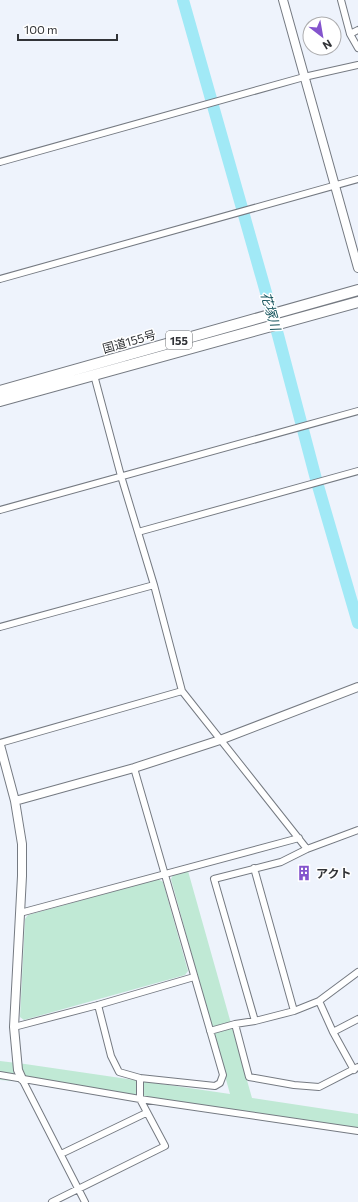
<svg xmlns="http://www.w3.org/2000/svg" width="358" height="1202" viewBox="0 0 358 1202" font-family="Commissioner,'Noto Sans JP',sans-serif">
	<rect width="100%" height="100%" fill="#eef3fc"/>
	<path fill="#c0e9d5" d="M188,871L252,1098L358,1114V1134L266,1121L29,1082L0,1080V1061L25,1064L230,1094L171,879L173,875Z
		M158,879L163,882L188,971L185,975L24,1020L20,1017L25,919L28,915Z"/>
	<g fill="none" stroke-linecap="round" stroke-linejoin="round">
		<path stroke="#a1e9f6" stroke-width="12" d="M183,0L278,335L316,479L358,623"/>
		<g stroke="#757a82" stroke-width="8">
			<path id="minor" d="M341,0L350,34L358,48
				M350,34L358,30
				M0,162L304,77L358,65
				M0,279L358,179
				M94,375L121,476L154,585L182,691L307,849
				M0,510L358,411
				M138,532L358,471
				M0,627L154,585
				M0,743L182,691
				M134,768L223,1075L220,1083L215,1086L140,1078
				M254,868L294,1011
				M20,913L299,838
				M319,1001L333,1032L354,1070
				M255,1021L214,879L281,862L307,849L358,830
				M235,1024L249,1077L294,1085L319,1087L358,1067
				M14,1027L98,1005L194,977
				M210,1031L235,1024L255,1021L294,1011L319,1001L358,972
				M333,1032L358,1019
				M0,1075L140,1099L358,1131
				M22,1079L85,1202
				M61,1154L146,1113
				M52,1202L165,1146L140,1099V1078L119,1072L111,1056L98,1005"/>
		</g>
		<g stroke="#757a82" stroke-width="10">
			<path id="tertiary" d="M283,0L358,268
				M0,745L15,801L22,844V876L14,1027L18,1070L22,1079
				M15,801L134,768L220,740L358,687"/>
		</g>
		<g stroke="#757a82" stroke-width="12">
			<path id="trunk" d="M0,391L358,290
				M0,401L358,302"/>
		</g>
		<use href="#minor" stroke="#fff" stroke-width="6"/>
		<use href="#tertiary" stroke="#fff" stroke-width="8"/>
		<use href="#trunk" stroke="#fff" stroke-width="10"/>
	</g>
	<defs>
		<g id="building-bare" transform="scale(1.2)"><path d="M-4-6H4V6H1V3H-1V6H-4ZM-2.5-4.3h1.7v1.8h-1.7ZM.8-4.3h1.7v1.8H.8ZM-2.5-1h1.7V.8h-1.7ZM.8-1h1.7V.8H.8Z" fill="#8454cd" stroke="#fff" stroke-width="2.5" paint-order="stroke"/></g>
	</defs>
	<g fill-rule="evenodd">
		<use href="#building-bare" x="304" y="873"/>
	</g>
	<g text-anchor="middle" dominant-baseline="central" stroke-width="3" stroke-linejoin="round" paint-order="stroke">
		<rect fill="#fff" stroke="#6f7073" stroke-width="1" x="166" y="331" width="26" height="18" rx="3"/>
		<g font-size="11" font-weight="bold" fill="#313337">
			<text x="179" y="340">155</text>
		</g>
		<g font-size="12" fill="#313337" stroke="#fff">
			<text transform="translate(129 341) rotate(-16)">国道155号</text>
		</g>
		<g font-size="12" font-weight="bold" fill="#313337" stroke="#fff" text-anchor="start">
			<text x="316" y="873">アクト</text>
		</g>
		<g font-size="13" font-style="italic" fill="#16545d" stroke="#fff">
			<text transform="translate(271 311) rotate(74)">花塚川</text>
		</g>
	</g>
	<g transform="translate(322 36) rotate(149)"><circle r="19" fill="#ffffff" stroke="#adadaf"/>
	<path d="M0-3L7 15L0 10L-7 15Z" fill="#8454cd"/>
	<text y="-6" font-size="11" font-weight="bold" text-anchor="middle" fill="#313337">N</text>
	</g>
	<path d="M18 34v6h99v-6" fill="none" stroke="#313337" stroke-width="2"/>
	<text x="24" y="34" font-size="12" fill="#313337" stroke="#ffffff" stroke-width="3" paint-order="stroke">100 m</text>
</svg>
